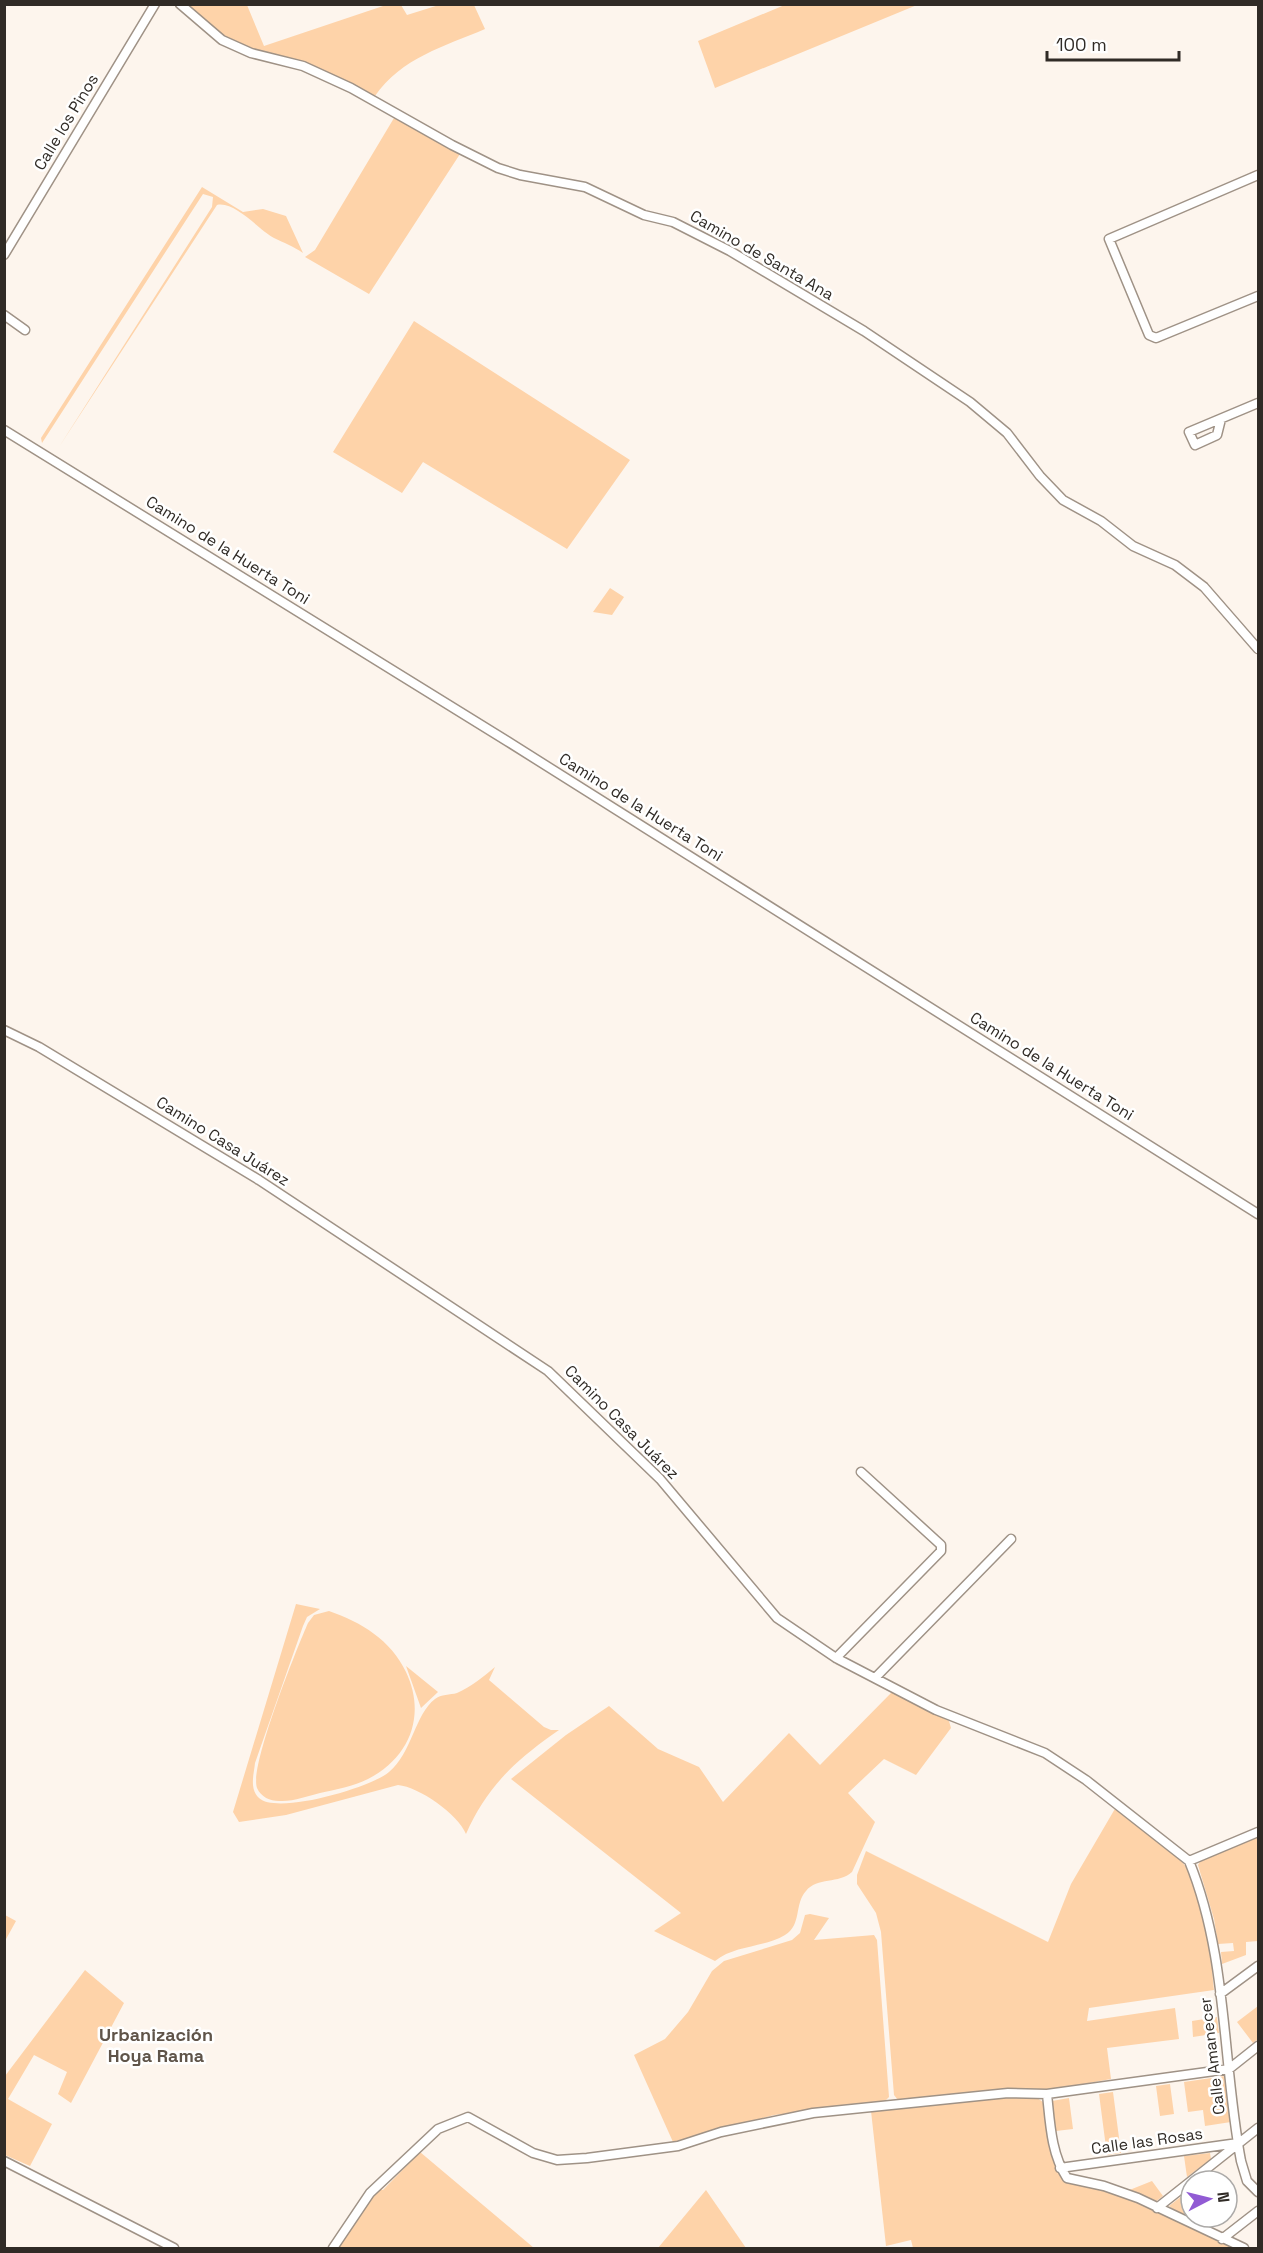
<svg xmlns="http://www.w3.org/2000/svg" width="1263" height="2253" viewBox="0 0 1263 2253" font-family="'Space Grotesk',sans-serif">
	<rect width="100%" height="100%" fill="#fdf5ed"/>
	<path fill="#fed3a9" d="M787,4H917V5L715,88L698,41Z
		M184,5H247L264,46L386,5H401L407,15L439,5H474L485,29C445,46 401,58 375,96L312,66L293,59L258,52L226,37Z
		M394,118L460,154L369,294L305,257L315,250Z
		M202,187L243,212L263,209L286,216L303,253C293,246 284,243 274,238C259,230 235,201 217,205L59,447L212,207L213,197L203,194L42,443L41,438Z
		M414,321L630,460L567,549L423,462L402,493L333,452Z
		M610,588L624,597L612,615L593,612Z
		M296,1604L320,1609L307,1617L303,1626L255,1763C254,1774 249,1789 259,1798C277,1815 370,1788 389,1772C412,1753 415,1714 435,1699C441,1694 450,1695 457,1693C471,1687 483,1677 495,1667L489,1680L544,1727L551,1730H559C517,1759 487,1786 466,1834C458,1814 419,1787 398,1785L286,1815L239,1822L233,1812Z
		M329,1611C361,1622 391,1640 406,1672C426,1714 411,1757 368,1779C354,1786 335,1790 320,1793C307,1796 293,1802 279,1801C270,1801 261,1797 257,1788C249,1767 297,1648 308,1623L314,1615Z
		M406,1666L438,1692L421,1708Z
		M892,1692L949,1721L951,1728L916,1775L884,1759L848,1793L875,1822L852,1872C839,1884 817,1877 806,1891C794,1904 802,1925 785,1935C763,1948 735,1945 715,1961L654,1931L681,1913L511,1779L566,1735L609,1706L658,1749L699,1767L723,1802L789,1733L820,1765Z
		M1116,1807C1137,1825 1162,1841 1181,1861C1210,1889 1210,1953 1214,1990L1089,2008L1087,2021L1175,2008L1179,2039L1107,2048L1111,2079L1045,2091L1028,2089L898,2100L894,2095L881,1932L876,1913L857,1884V1875L866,1851L1048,1942L1071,1884Z
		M1258,1835V1941L1246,1942V1955L1222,1964L1221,1952L1234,1951L1233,1943L1218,1944L1214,1919L1198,1865L1201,1860Z
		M810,1914L829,1918L814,1940L874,1935L877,1940L889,2097L885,2101L878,2103L774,2115L673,2142L634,2055L665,2039L688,2012L712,1971L724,1961L792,1940L800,1933L805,1915Z
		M5,1915L16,1921L5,1941Z
		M85,1970L124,2003L71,2103L58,2094L67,2072L34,2055L8,2099L52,2124L30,2166L5,2155V2076Z
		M1258,2006V2039L1253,2043L1237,2022Z
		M1217,2017L1219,2033L1193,2037L1192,2021Z
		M1225,2076L1231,2122L1205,2126L1203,2110L1188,2112L1184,2082Z
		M1170,2084L1174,2114L1160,2116L1156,2086Z
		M1113,2092L1121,2153L1107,2155L1099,2094Z
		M1012,2096H1034L1046,2104L1051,2147L1056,2166L1065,2178L1136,2202L1235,2248H913L911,2240L886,2246L871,2111Z
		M1069,2098L1073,2129L1056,2131L1052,2101Z
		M420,2152L534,2248H337L365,2204L379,2189L383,2190Z
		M1210,2153L1211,2159L1187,2177L1184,2156Z
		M1152,2181L1163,2196L1154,2203L1127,2191Z
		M1191,2189V2217H1195L1190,2221L1169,2206Z
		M706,2190L746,2248H658Z"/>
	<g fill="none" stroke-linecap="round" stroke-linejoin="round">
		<g stroke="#9f9286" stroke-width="11">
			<path id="minor" d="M180,4L222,40L251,53L303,66L351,88L452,145L498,168L520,175L585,187L644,215L673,222L730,251L864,331L970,402L1007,433L1040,476L1063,500L1101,521L1133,546L1175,565L1204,587L1258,649
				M1258,175L1109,239L1149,335L1156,338L1258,296
				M4,255L155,4
				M4,315L25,330
				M1221,419L1217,435L1195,445L1189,432L1258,403
				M4,430L507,741L1258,1214
				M4,1030L39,1047L259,1180L548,1371L660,1479L777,1618L836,1658L936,1710L1045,1753L1086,1780L1189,1861L1258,1832
				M836,1658L941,1551V1545L861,1472
				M875,1678L1011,1539
				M1189,1861C1228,1956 1222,2061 1241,2161L1247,2181L1258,2192
				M1220,1994L1258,1966
				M1047,2094C1050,2122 1051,2154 1067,2178L1104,2186L1138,2198L1244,2248
				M4,2161L174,2248
				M1060,2168L1238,2143
				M1157,2208L1258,2128
				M1222,2239L1258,2211
				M333,2248L370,2193L438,2129L468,2117L533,2153L557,2160L587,2158L678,2146L721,2132L813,2113L1008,2093L1047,2094L1229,2069L1258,2046"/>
		</g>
		<use href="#minor" stroke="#fff" stroke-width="8"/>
	</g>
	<g text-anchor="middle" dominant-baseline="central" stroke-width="5" stroke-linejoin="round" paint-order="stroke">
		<g font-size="16" fill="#302b26" stroke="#fff">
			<text transform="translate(66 122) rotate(-59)">Calle los Pinos</text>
			<text transform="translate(762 255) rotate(30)">Camino de Santa Ana</text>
			<text transform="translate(228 550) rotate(32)">Camino de la Huerta Toni</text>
			<text transform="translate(641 807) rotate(32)">Camino de la Huerta Toni</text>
			<text transform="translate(1052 1066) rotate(32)">Camino de la Huerta Toni</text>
			<text transform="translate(223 1141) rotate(32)">Camino Casa Juárez</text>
			<text transform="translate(622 1422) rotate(45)">Camino Casa Juárez</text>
			<text transform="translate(1212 2056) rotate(-97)">Calle Amanecer</text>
			<text transform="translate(1147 2141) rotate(-8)">Calle las Rosas</text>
		</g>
		<g font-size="18" font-weight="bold" fill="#5f5449" stroke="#fff">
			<text x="156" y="2034">Urbanización<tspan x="156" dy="21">Hoya Rama</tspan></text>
		</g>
	</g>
	<rect width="1263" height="2253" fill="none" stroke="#302b26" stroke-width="12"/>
	<g transform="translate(1209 2199) rotate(83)"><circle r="28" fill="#ffffff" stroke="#acaaa8" stroke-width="1.5"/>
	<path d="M0-4.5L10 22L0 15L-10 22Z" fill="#915bd4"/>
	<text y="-9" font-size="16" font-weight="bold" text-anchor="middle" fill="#302b26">N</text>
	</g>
	<path d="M1047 51v9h132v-9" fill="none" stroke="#302b26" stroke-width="3"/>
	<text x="1056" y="51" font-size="18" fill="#302b26" stroke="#ffffff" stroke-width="4.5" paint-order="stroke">100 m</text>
</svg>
